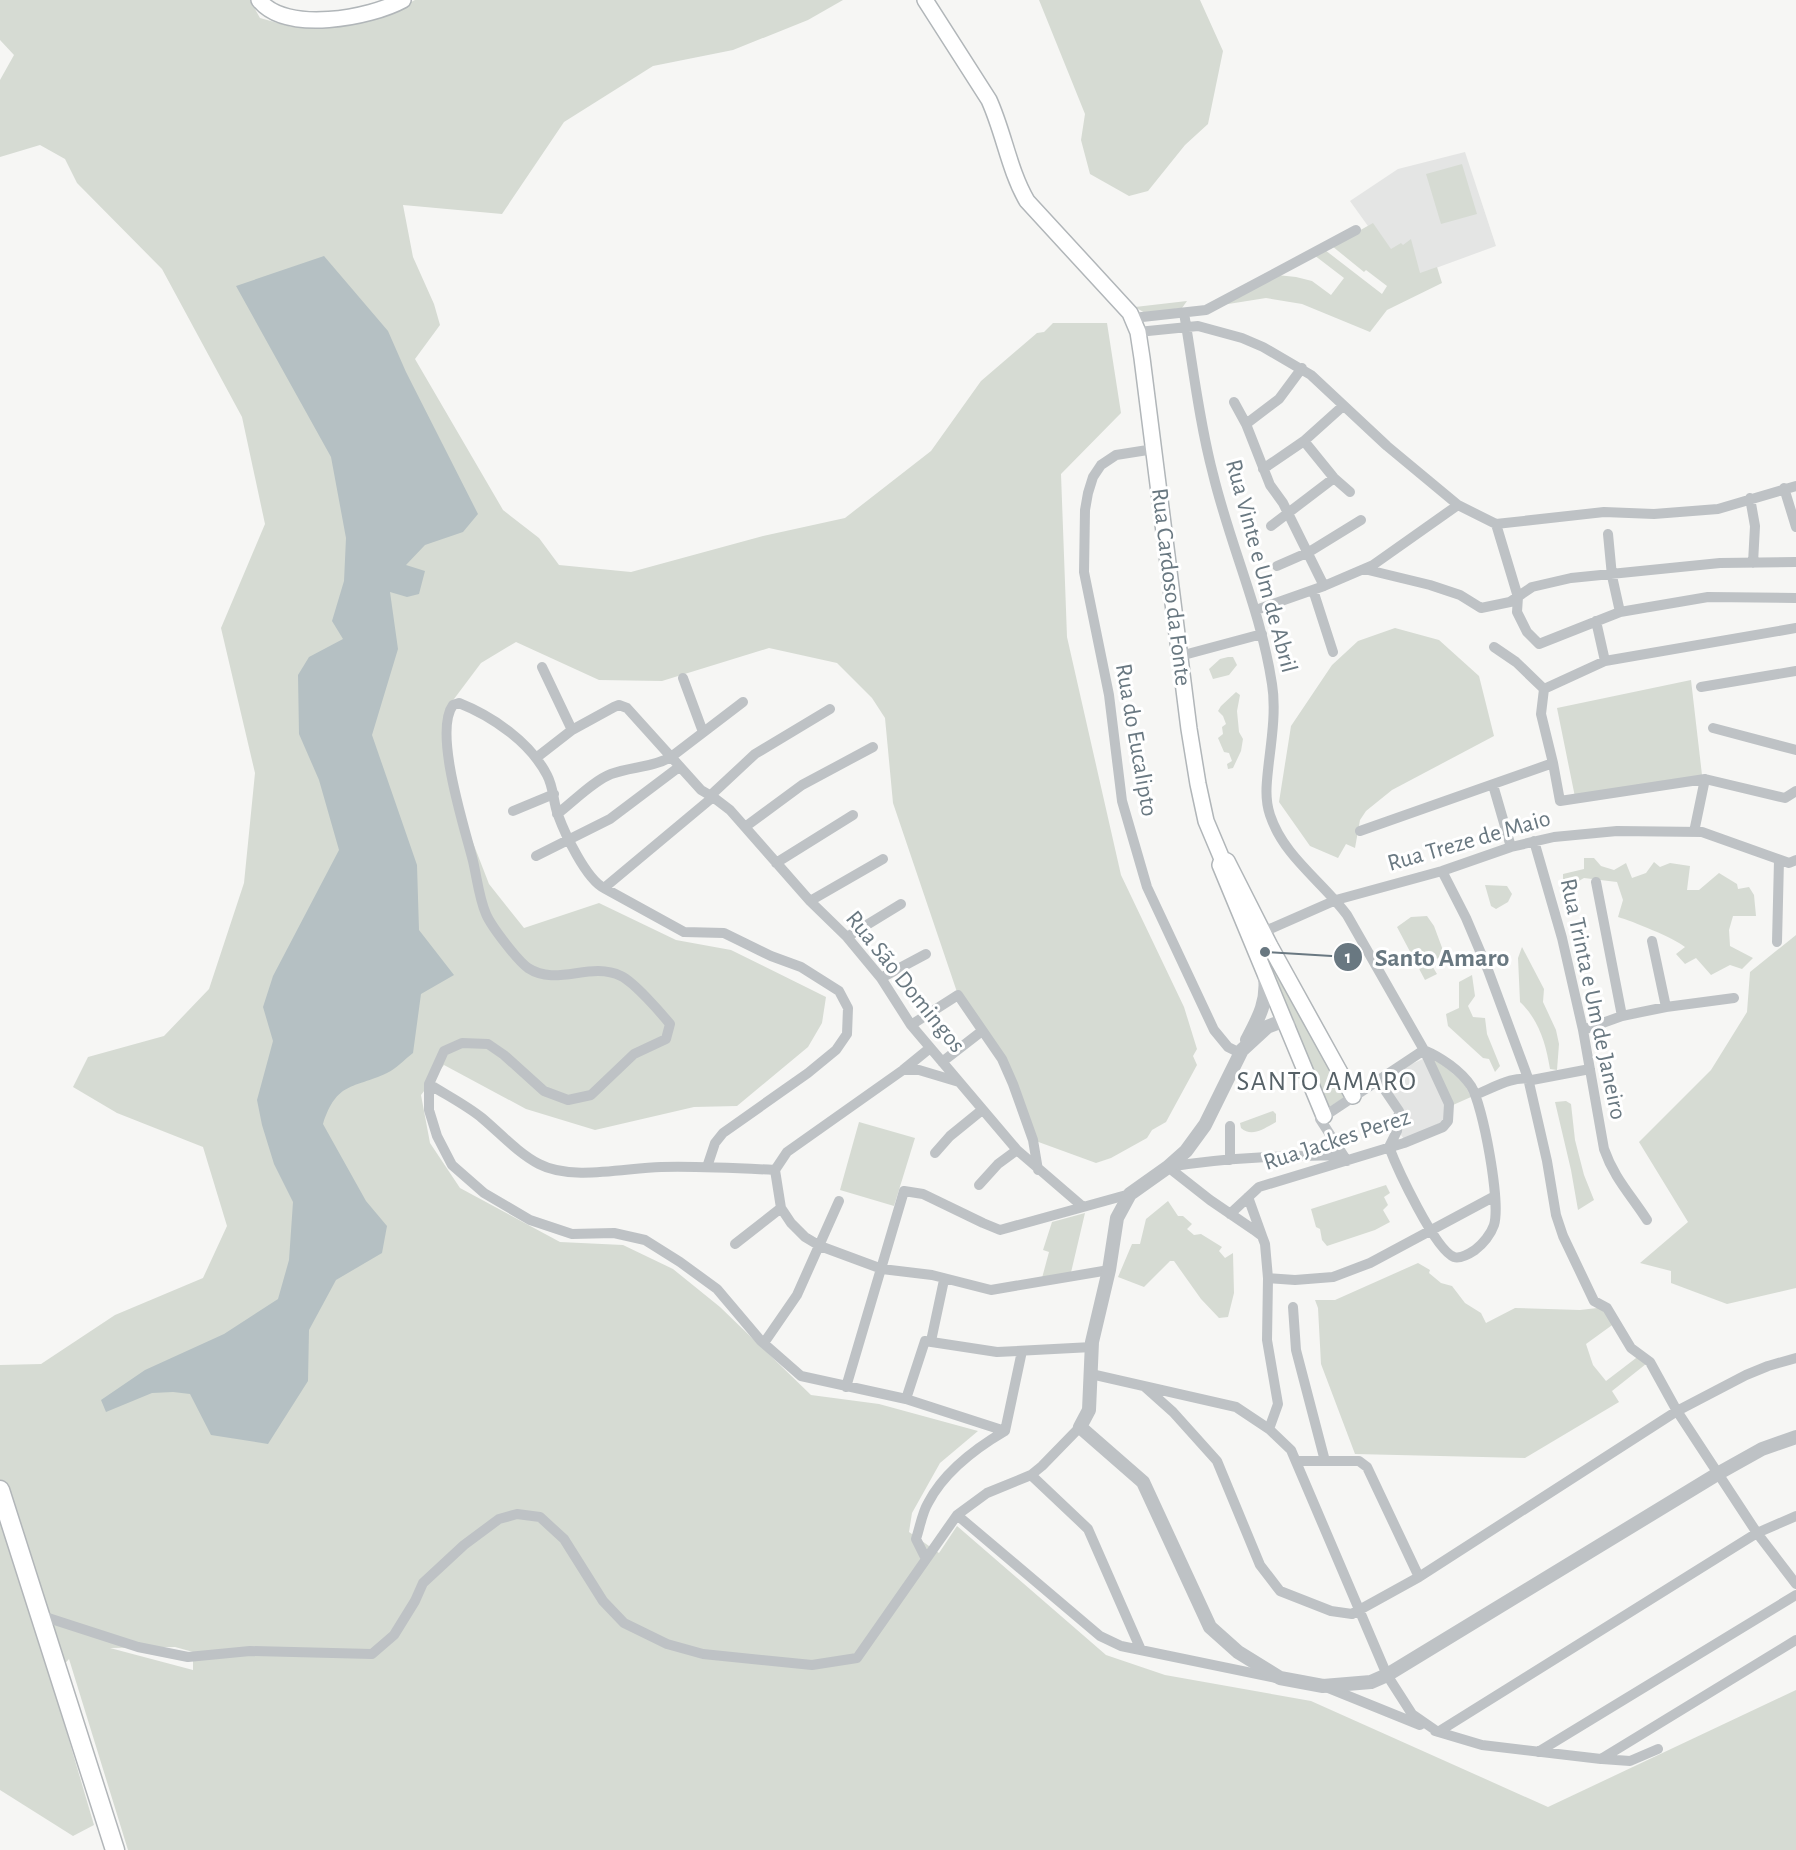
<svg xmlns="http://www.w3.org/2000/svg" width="1796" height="1850" viewBox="0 0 1796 1850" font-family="'Alegreya Sans',sans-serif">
	<rect width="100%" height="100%" fill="#f6f6f4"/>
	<path fill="#e4e5e4" d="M1465,152L1496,246L1406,279L1350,201L1398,169Z
		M1423,1059L1447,1105L1446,1120L1405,1140L1401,1135L1405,1116L1403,1109L1383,1080L1398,1070Z"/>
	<path fill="#d6dbd3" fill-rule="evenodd" d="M0,0H250L260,18L292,27L354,22L382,17L415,0H843L808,20L733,50L653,66L564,122L502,214L403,205L413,257L434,304L440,325L415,359L503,510L539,538L559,565L631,572L763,536L845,518L931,451L981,381L1037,333L1044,332L1053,323H1107L1121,413L1061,474L1067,637L1121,875L1184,1007L1197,1049L1193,1056L1197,1065L1166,1122L1152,1130L1147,1138L1111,1158L1096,1163L1033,1140L1013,1084L958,995L893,803L885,718L872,698L837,663L769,648L662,681L599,680L516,642L481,663L448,707L453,791L489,884L524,928L599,903L676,940L731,950L826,997L822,1023L808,1047L737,1106L694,1107L595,1130L526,1109L444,1065L421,1095L430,1143L460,1188L560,1242L623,1245L673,1269L720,1307L811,1395L879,1404L978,1431L940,1463L912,1513L909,1532L939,1553L957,1526L1106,1655L1165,1675L1311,1701L1548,1807L1796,1690V1850H128L69,1659L51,1679L94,1825L73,1836L0,1790V1365L41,1364L115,1315L203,1278L227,1226L203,1147L117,1113L73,1087L88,1057L164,1036L209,989L244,883L255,773L221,628L265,524L242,417L162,269L77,183L65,159L40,145L0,157V80L14,55L0,40ZM175,1647L193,1652V1670L110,1648Z
		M1039,0H1200L1223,51L1208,124L1185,145L1148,191L1129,196L1090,174L1081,140L1085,114Z
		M1462,164L1477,214L1441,224L1426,174Z
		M1373,223L1391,249L1401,243L1403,245L1411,239L1420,273L1437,267L1442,283L1387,310L1370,332L1302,304L1266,298L1222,305L1277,275L1296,277L1312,281L1331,295L1344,278L1314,255L1325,250L1382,294L1387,286L1366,270L1364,272L1332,246Z
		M1187,301L1182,308L1145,313L1135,307Z
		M1395,628L1439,640L1479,676L1494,736L1392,790L1366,811L1360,820L1355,848L1346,844L1338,858L1310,846L1279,802L1291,726L1332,665L1358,641Z
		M1228,657H1233L1237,665L1229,675L1213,679L1209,669L1220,659Z
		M1691,680L1702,775L1575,797L1557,708Z
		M1236,692L1240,695L1237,711L1239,732L1243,739L1241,751L1233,768L1228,769L1227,764L1232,761L1229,753L1224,752L1218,738L1223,734L1222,727L1226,724L1223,716L1218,711L1221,706Z
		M1584,858H1594L1601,866L1614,870L1626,863L1632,878L1646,873L1654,862L1660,867L1670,863L1690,866L1687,890H1699L1719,873L1737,884L1738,889L1749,887L1754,895L1756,916H1733L1729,930L1730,946L1753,958L1742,969L1730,965L1711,975L1696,958L1685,964L1676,954L1685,947C1674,938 1632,921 1618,917L1623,900L1617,882L1584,878L1570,886L1563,880V874L1584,869Z
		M1485,885L1507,886L1512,894L1508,902L1496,909L1491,906Z
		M1427,916L1434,926L1444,953L1431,964L1437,974L1425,980L1397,927L1411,917Z
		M1796,935V1288L1727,1304L1671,1283V1271L1640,1263L1688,1222L1639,1142L1711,1070L1747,1012L1750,972Z
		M1264,947L1346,1093L1345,1097L1329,1107H1327L1261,949Z
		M1522,947L1544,989L1543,1002L1556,1030L1559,1044L1557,1070L1550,1069C1546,1044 1539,1020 1520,1002L1518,958Z
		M1472,975L1475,996L1468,1006L1473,1017L1485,1018L1487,1034L1500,1066L1495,1072L1489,1059L1483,1058L1448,1026L1446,1014L1459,1008V982Z
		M1431,1055L1464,1083L1471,1097L1453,1105Z
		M1566,1101L1571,1104L1575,1140L1584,1175L1594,1200L1578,1210L1571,1170L1555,1102Z
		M1273,1111L1276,1114V1122C1265,1128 1252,1138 1241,1128L1240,1123Z
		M859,1122L915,1138L894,1206L840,1190Z
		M1386,1185L1390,1193L1384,1197L1388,1205L1383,1210L1390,1222L1375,1230L1327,1246L1322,1240L1320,1229L1316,1227L1311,1209Z
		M1168,1201L1178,1216H1183L1192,1224L1187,1229L1194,1235L1201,1234L1222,1247L1219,1251L1225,1258L1233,1253L1234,1293L1228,1317L1219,1318L1201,1299L1174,1261H1170L1144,1287L1118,1277L1132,1244H1140L1146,1219Z
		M1085,1213L1069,1281L1042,1278L1049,1252L1043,1250L1052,1222Z
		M1418,1263L1430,1270L1429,1273L1441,1283L1452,1286L1465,1303L1481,1313L1486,1323L1515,1308L1580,1310L1606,1307L1615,1323L1586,1344L1593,1365L1606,1381L1640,1355L1646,1364L1612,1391L1619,1402L1525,1458L1355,1454L1321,1364L1318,1308L1315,1300H1335Z"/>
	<path fill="#b5c0c3" d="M324,256L388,331L406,372L478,514L463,532L425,545L406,565L425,571L419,594L407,597L390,592L398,649L372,735L417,865L419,930L454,975L421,994L413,1053C405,1059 396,1069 387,1073C353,1089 337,1081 323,1124L366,1201L387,1226L382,1253L336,1280L309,1330L308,1381L268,1444L211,1435L190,1394L173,1392L152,1393L106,1412L101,1400L145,1370L224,1334L278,1299L289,1260L293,1202L274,1164L262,1125L257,1100L273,1041L263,1007L273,976L339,850L319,780L299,734L298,675L309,657L343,639L332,621L344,581L346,538L331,457L236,286Z"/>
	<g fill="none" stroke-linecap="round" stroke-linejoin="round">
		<g stroke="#b1b6b9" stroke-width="18">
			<path id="secondary" d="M259,0C286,34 370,18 403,0
				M925,0L989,100C1004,133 1009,170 1027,201L1130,313L1138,332L1142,358L1189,729L1198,784L1206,821L1222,859
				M1324,1116L1220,865L1222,859L1227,861L1270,946L1353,1096"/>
		</g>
		<g stroke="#b2b6b9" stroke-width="21">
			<path id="primary" d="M0,1490L115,1850"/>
		</g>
		<path stroke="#bec2c5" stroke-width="10" d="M1184,313C1193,366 1199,421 1213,474C1230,545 1261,611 1272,684C1276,708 1272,737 1269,761C1267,780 1264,797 1270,815C1284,857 1322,881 1347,915L1424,1050L1320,1119L1347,1161
			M1133,318L1206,310L1356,230
			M1138,332L1198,326L1242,338L1263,347L1311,375L1387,446L1458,505L1496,524L1604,512L1654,514L1718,509L1796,486
			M1234,402L1246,424L1270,485L1283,503L1324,586L1256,610
			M1343,406L1304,441L1334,478L1350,492
			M1246,424L1279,399L1302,368
			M1154,449L1116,455L1101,465L1093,477L1088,493L1085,510L1084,572L1109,695L1122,801L1147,887L1214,1030L1228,1047L1240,1053
			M1263,469L1304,441
			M1784,488L1796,527
			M1750,498L1755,526L1753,563
			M1496,524L1518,597L1517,612L1527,632L1539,644L1620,612L1708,597L1796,598
			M1271,526L1334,478
			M1608,534L1612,576L1620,612
			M1277,566L1309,552L1361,520
			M1364,569L1430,585L1460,595L1481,608L1510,602L1532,587L1571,578L1720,563L1796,562
			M1324,586L1373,565L1458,505
			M1313,590L1333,652
			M1596,621L1605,661
			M1494,647L1516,662L1544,689
			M1180,656L1262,634
			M542,667L572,730
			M683,678L703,732
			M1701,687L1796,671
			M1544,689L1541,714L1553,763L1560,801L1705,779L1785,798L1796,791
			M1544,689L1605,661L1796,628
			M1713,728L1796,750
			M536,758L572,730L614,707L619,705L627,708L701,790L713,797L730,810L810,901L847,937L881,978L911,1025L1017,1150L1082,1206
			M1493,785L1511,847
			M711,795L755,754L830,709
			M713,797L604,888C586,879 565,834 558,815C553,802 554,788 547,775C530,742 492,716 459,703L453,705C433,732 465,829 473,861C477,878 479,898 486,914C491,926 517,960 528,968C557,987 590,961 621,976C634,982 661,1013 670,1024L666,1039L634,1054L591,1095L568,1100L544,1091L504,1055L488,1044L462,1043L444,1051L429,1084V1110L437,1136L452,1165L484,1193L530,1220L572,1234L614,1233L645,1240L680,1262L717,1289L761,1341L801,1376L906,1399L1005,1431C976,1448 944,1472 928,1503C922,1513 920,1527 916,1539L926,1559
			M513,811L554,794
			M557,814C573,802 593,781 611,774C630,767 654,767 671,757L743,702
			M745,827L802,785L873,747
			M1360,831L1553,763
			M1694,832L1705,779
			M1534,841L1562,938L1583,1030L1604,1149C1614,1178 1631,1195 1647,1220
			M536,856L610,819L679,767
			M776,863L853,815
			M1442,871L1466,918L1488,970L1528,1078L1547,1161L1556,1215L1563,1236L1594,1301L1607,1308L1631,1348L1650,1362L1677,1411L1757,1533L1796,1584
			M1596,882L1622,1016
			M604,888L684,932L724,933L771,956L801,967L839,991L848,1008L847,1034L836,1050L808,1073L723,1133L715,1143L707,1167
			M810,901L883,859
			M1263,932L1336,900L1442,871L1511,847L1554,837L1617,831L1702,832L1789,863L1796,860
			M847,937L901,904
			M1652,941L1666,1007
			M1777,942L1779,860
			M881,978L926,954
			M911,1025L958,995L1002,1059L1013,1084L1033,1140L1038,1170
			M1583,1030L1622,1016L1666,1007L1734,998
			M930,1048L903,1070L787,1152L775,1170L781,1208L791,1223L805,1237L820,1246L882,1269L932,1275L991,1290L1109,1270
			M942,1062L982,1031
			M903,1070H919L959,1082
			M1378,1080L1399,1111L1397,1131L1389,1147C1397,1168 1435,1250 1454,1257C1461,1259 1469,1254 1475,1250C1483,1244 1491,1234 1494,1225C1501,1203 1483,1105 1471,1086C1461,1071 1441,1057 1424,1050
			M429,1084C446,1095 466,1105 482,1118C501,1134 518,1153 539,1164C571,1181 625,1168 661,1167C699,1166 737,1168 775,1170
			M1475,1095C1491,1089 1515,1074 1532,1080L1590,1069
			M935,1153L950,1136L982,1110
			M1230,1160V1126
			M1168,1167L1210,1200L1254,1230L1262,1236L1265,1244L1268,1278L1267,1340L1278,1404L1269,1429
			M1168,1167C1226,1157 1285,1156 1343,1155
			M979,1185L998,1164L1017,1150
			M1248,1197L1262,1236
			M1230,1214L1259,1187L1404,1143L1443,1127L1448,1121L1449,1104L1424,1050
			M735,1244L781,1208
			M1268,1278L1295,1280L1333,1277L1370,1263L1495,1196
			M1293,1307L1296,1350L1325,1461
			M931,1341L944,1280
			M764,1343L797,1295L839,1201
			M1091,1374L1236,1407L1269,1429L1291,1450L1387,1675L1412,1714L1438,1732L1757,1533L1796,1516
			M846,1387L904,1191L923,1194L983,1223L1000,1230L1130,1194
			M1145,1387L1173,1412L1217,1461L1260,1565L1280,1591L1331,1611L1352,1614L1419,1577L1677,1411L1746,1375L1768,1366L1796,1358
			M906,1399L925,1341L997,1352L1092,1347
			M1005,1431L1022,1351
			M1296,1461H1359L1367,1467L1419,1577
			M1031,1475L1088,1529L1141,1650
			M957,1515L1100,1636L1121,1646L1276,1678
			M39,1615L138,1647L188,1657L250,1651L372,1654L394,1635L415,1601L423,1583L464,1545L499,1519L517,1514L540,1517L564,1539L603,1601L624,1623L667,1644L703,1654L812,1665L857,1658L957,1515L987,1493L1031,1475L1042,1466L1080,1427
			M1326,1687L1420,1725
			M1435,1731L1482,1745L1601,1759L1796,1640
			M1538,1752L1796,1595
			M1602,1759L1630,1761L1658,1749"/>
		<path stroke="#bec2c5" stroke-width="14" d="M1288,1025L1280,1022L1267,1027L1242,1050L1205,1125L1186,1151L1168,1167L1130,1194L1117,1218L1109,1270L1092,1342L1089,1410L1080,1427L1143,1482L1210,1627L1238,1652L1280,1678L1323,1686L1371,1682L1387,1675L1719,1473L1762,1449L1796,1437
			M1247,1040C1258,1019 1268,1002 1265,977"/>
		<use href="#secondary" stroke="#fff" stroke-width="15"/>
		<use href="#primary" stroke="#fff" stroke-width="18"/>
	</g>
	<g text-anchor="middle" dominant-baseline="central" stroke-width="6" stroke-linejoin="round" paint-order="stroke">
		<g font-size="24" fill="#697881" stroke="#fff">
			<text transform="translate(1261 566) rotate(75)">Rua Vinte e Um de Abril</text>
			<text transform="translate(1171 587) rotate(83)">Rua Cardoso da Fonte</text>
			<text transform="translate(1136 740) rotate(80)">Rua do Eucalipto</text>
			<text transform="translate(1469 841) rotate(-16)">Rua Treze de Maio</text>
			<text transform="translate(905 982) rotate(51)">Rua São Domingos</text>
			<text transform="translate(1593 999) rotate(78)">Rua Trinta e Um de Janeiro</text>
			<text transform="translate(1337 1140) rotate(-18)">Rua Jackes Perez</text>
		</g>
		<g font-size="27" letter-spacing="1.5" fill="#566167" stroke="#fff">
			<text x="1327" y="1081">SANTO AMARO</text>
		</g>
	</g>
	<path fill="none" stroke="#697881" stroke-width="2" d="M1265 952L1348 957"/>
	<g fill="#697881" stroke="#fff" stroke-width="2">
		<circle cx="1265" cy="952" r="6"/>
		<circle cx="1348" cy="957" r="15"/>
	</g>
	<g font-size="18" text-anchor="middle" font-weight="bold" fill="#fff">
		<text x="1348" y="963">1</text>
	</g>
	<g font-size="26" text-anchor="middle" font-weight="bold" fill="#697881" stroke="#fff" stroke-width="6" stroke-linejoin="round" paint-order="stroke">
		<text x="1442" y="966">Santo Amaro</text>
	</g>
</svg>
